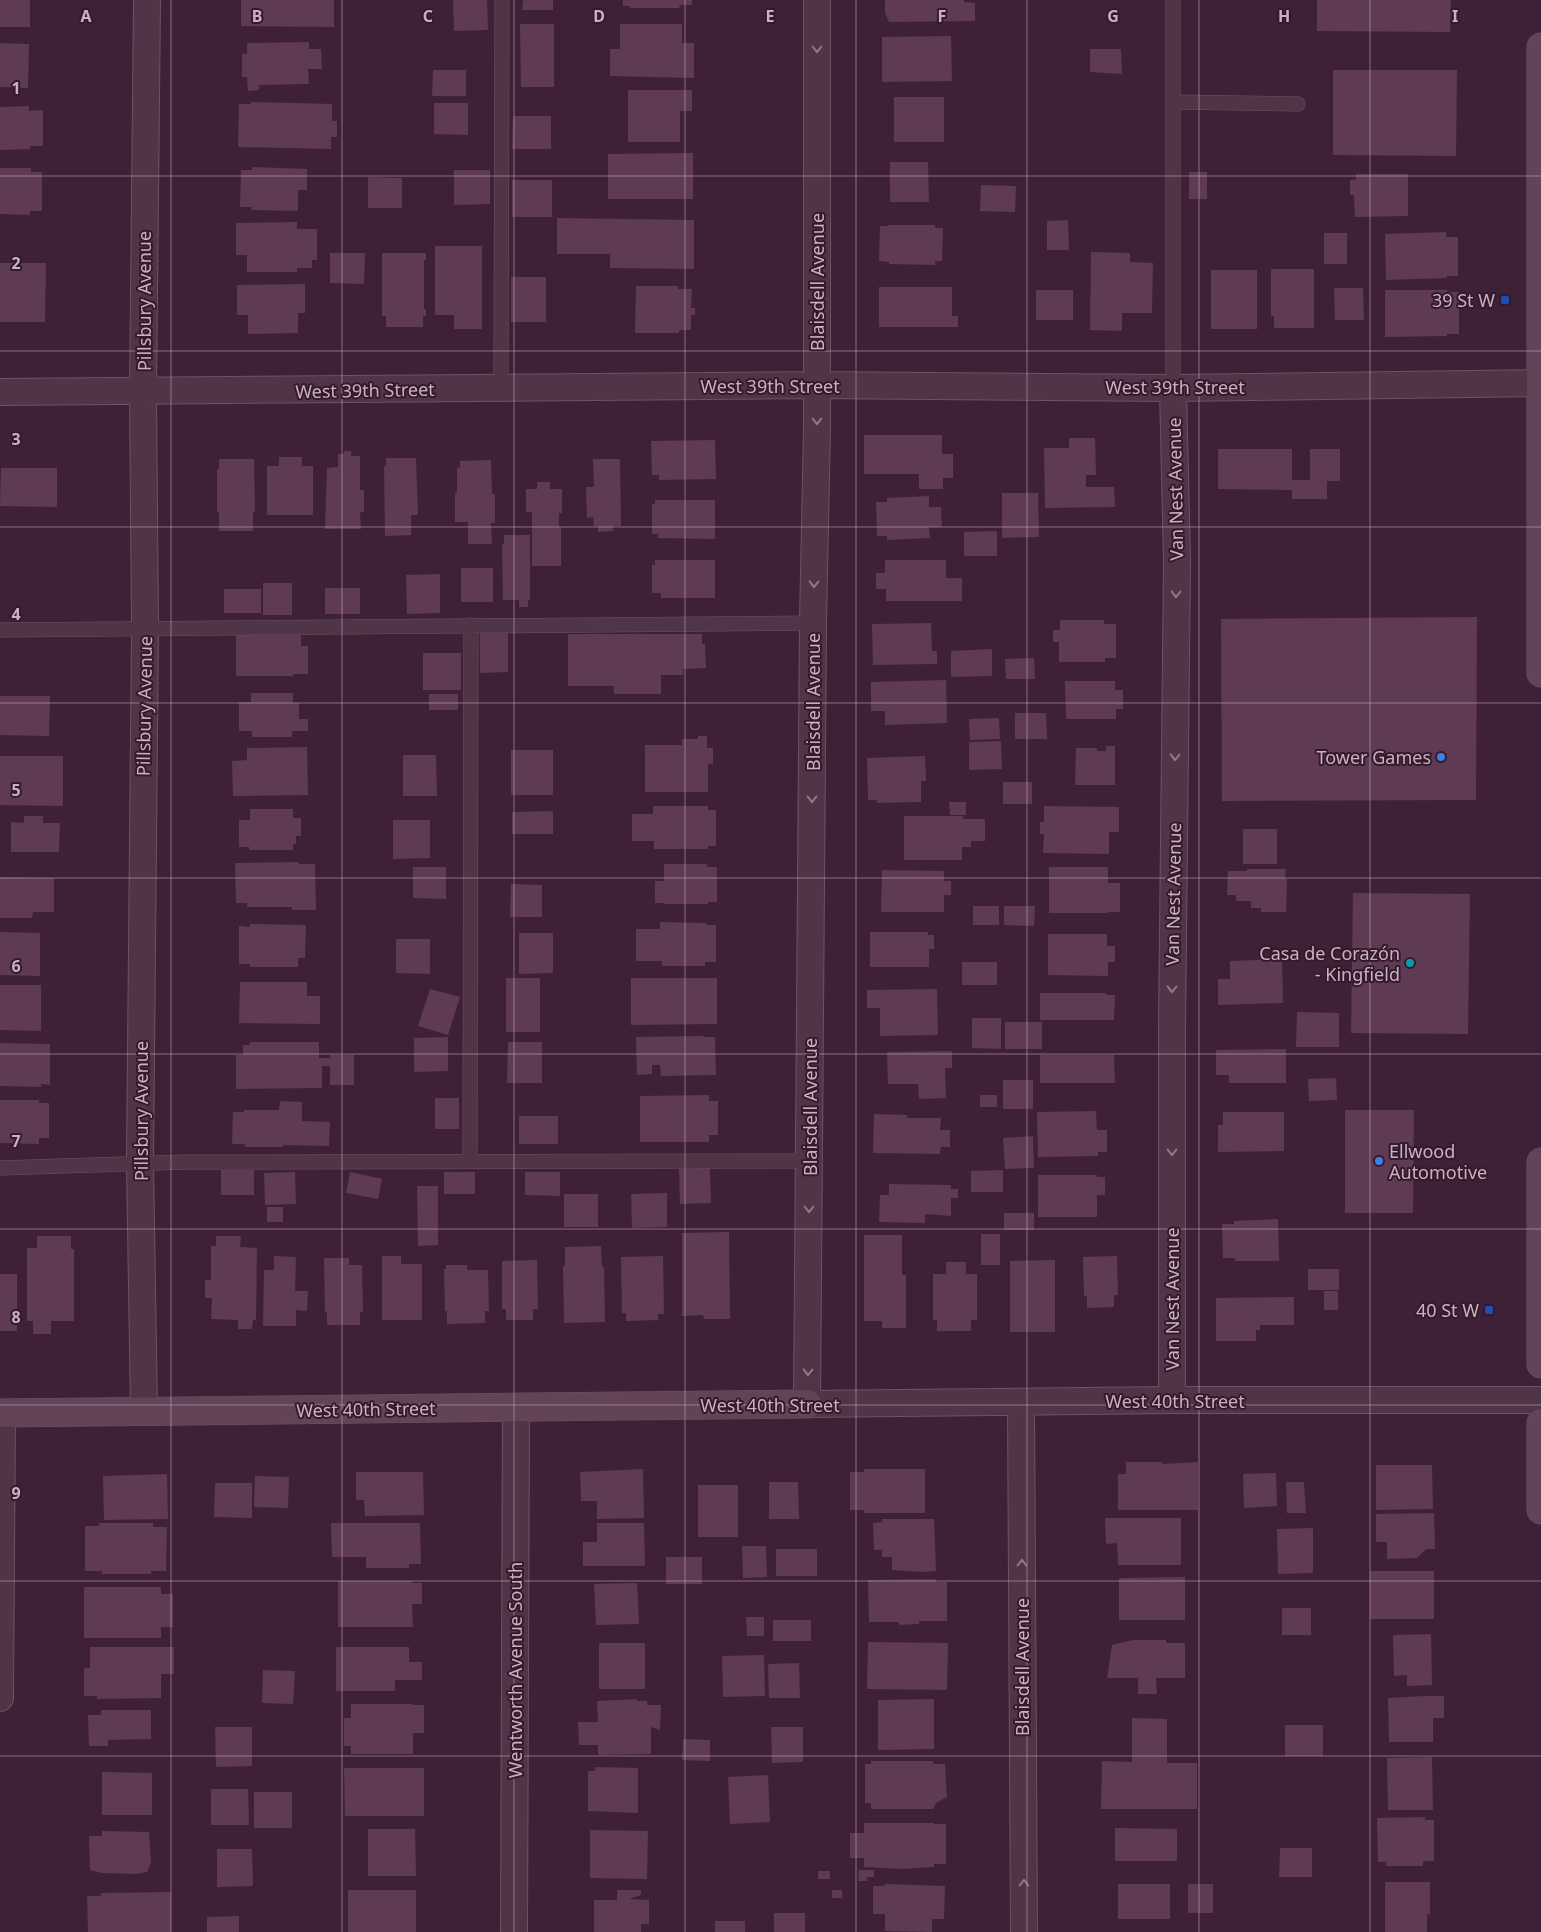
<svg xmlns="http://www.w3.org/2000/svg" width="1541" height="1932" viewBox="0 0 1541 1932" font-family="'Noto Sans',sans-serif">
	<rect width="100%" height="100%" fill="#3f2137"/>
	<path fill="#5e3a54" d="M0,0H30V27H0Z
		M241,0H334V27L241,26Z
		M453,0H487L488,30L454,31Z
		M523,0H553V10H522Z
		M623,0H692V5H679L680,8H630V6H623Z
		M885,0H964V2L975,3V21L889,22L885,12Z
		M1317,0H1451L1450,32L1317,31Z
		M520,24H554V87H521Z
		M620,24H682V43H694V78L610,76V49H620Z
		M951,36L952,81L882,82V37Z
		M309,42V49H321L322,69H308L309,84L259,85V90L248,91L247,77H242V54H247V43Z
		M0,43L29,44L28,88L0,87Z
		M1090,49H1121L1122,74L1090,72Z
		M433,70H466V96H432Z
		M1333,70H1457L1456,156L1333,155Z
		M628,90H692V111H680V142H628Z
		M894,97H944V142H894Z
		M251,102L332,104V121H337V137H331V149L238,147L239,104H251Z
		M434,103H468V135L434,134Z
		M29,106V111L43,110V146H30V149L0,150V107Z
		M513,116H551V149H512Z
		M693,153V199H608V154Z
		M890,162H928L929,202H890Z
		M252,167L307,169V190H298V211L251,210L252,207H240L241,170H252Z
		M0,168H31V172H42V211H30V215L0,214Z
		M454,170H490V204L454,205Z
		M1189,172H1207V199H1189Z
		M1356,174H1408V216L1355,217L1354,195H1350V180H1356Z
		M368,177L402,178V208H368Z
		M512,180H552V217H512Z
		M981,185L1016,186L1015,212L980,211Z
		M557,218L694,220V269L610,268V254H557Z
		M1068,220L1069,250H1047V221Z
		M297,222V229H317V260H312V268H297V272H247V255H236V223Z
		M888,225H935V228H943L942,261H935V265L889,264V262L879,261L880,226H888Z
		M1446,232V237H1458V276H1447V278L1386,280L1385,234Z
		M1324,233H1347V264H1324Z
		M435,246H482V329H454V315H435Z
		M1091,252L1130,253V262L1153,263L1152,313H1122V331L1090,330Z
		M330,253H365L364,284L330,283Z
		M382,253H426V260H424V309H426V316H423V327H386V316H382Z
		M0,263H46L45,322H0Z
		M1271,269H1314V328H1274V316H1271Z
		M1211,270H1257V329H1211Z
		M511,277H546V322H511Z
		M305,284V313H298V333L248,334V315H237V285Z
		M636,286H678V289H692L691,308H695V315H691V330H679V333H635Z
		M879,287H952V316H958V327H879Z
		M1334,288H1363L1364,320H1335Z
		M1036,290H1073V320H1036Z
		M1385,290H1447V292H1459V334H1447V336L1385,337Z
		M864,435H942V454H953V478H943V489H919V474H864Z
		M1069,438H1095L1096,475H1086V487H1114L1115,507L1045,508L1044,448H1069Z
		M715,440L716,479L659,480V475H652L651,441Z
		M1218,449H1292V480H1310V449H1340V481H1327V499H1292V490L1218,489Z
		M344,451H351V456H360V490H364V512H360L361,529H325L327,468L338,467V454H344Z
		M279,457H302V466H313V515H267V466H279Z
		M386,458H416L418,515H411V535L385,536L384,466H386Z
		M219,459H254L255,512H253V531H219V512H217V469H219Z
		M593,459H620L621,526H613V531L598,532V526H594L593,517L587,518L586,487H594Z
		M491,460L492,494H495V523H491L492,544H468V522H455V493H457V468L460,467V461Z
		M1,468H57V507L0,506Z
		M537,482H550V489H562V513H559V527H561V566H532V512H526V489H537Z
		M1002,493H1038L1039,537L1002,538Z
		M929,496V507H941L942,527H929L930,538L887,540V536H877L876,502H887V498Z
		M655,500H715V539L658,538V534H652V504H655Z
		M997,531V556H964V532Z
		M504,535H530V600H528V607H519V600H503L502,544H504Z
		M655,560H715V598H661V593H652V565H655Z
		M885,560H946V578H962V601H886V589H876V573H885Z
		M461,568H493V602H461Z
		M440,574V613L407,614L406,575Z
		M263,583H292V615H263Z
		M325,588H360V614H325Z
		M224,589H261V613H224Z
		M1477,617L1476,800L1222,801L1221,619Z
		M1060,620H1104V624H1116V658H1105V662H1059V642H1053V630H1060Z
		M931,623L932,651H937V664L873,665L872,624Z
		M480,632H508V672L480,673Z
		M568,634H702V644H705L706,668L683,669V675H661V694H614V686H568Z
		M236,635H301V646H308V674H293V676H236Z
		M992,649V676L951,677V651Z
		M423,653H461V690H423Z
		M1034,658L1035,679H1006L1005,659Z
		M946,680L947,723L885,725V711H871V682Z
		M1065,681H1115V690H1123V709H1116V719H1066Z
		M251,693H293V703H299V719H308V731H292V737H252V731H239V702H251Z
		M429,694H458V710H429Z
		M0,696H50L49,736L0,735Z
		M1015,713H1046L1047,739H1015Z
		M999,718L1000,739L970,740L969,719Z
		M698,736H707V748H713V764H708V792H645V745H682V739H698Z
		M1001,741L1002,769L969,770V742Z
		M1106,746H1115V785H1075L1076,748H1097V751H1106Z
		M307,747L308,795L233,796L232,761L247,760V748Z
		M511,750H553V795H511Z
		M403,755H436L437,796H403Z
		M0,756H63V806L0,805Z
		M925,756L926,781H921V802L877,803V800H868L867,758Z
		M1003,782H1032V804H1003Z
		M949,802H966V815H950Z
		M653,806H708V810H716V846H708V849H654V841H632V814H653Z
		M1044,806L1119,807V832H1109V854L1043,853L1044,834H1040V822H1044Z
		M250,809H293V818H301V836H296V844H293V850H249V847H239V820H250Z
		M553,811V834H512V812Z
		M24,816H43V823H60L59,852H11V822L24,823Z
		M904,816H963V819H985V841H971V847H962V860H904Z
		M393,820H430V858L393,859Z
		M1243,829H1277V864H1243Z
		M299,862V864H315L316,910H292V907H247V903H236L235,863Z
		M664,864H707V867H717V902H708V904H664V903H655V881H664Z
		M413,867H446V899L413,898Z
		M1049,867H1108V883H1120V912H1108V913H1049Z
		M1247,869H1286L1285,879H1287L1286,912H1261V908H1251V901H1236V895H1227L1228,871H1247Z
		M882,870L944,871V881H951V895H944V912H881Z
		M0,877L54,878V912H33L32,918H0Z
		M511,884L542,885V917H510Z
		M1353,893L1470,894L1468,1034L1351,1033Z
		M973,906H999V925H973Z
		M1004,906H1035L1034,926L1004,925Z
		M660,922L706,923V925H716V962H705V966H662V961H636V929H660Z
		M250,924L306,925L305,958H298V967H250V964H239V926L250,927Z
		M0,932L40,933V976L0,975Z
		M870,932H928V935H934V949H929V967H870Z
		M519,933H553V973L519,974Z
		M1048,934H1107V946H1115V962H1108V976L1048,975Z
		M396,939H430V974L396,973Z
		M1282,959L1283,1003L1218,1005V979H1230V961Z
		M962,962H997V985H962Z
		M506,978H540V1032H506Z
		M631,978H717V1024L631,1025Z
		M240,982H307V996H320V1024L239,1023Z
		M0,985H41V1031L0,1030Z
		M430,989L460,997L448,1035L418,1026Z
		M937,989L938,1035L880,1036V1008H867V990Z
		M1040,993H1106V995H1115L1114,1020H1040Z
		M1297,1012L1339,1013V1047H1296Z
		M972,1018H1001V1049L972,1048Z
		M1005,1022H1042V1049H1005Z
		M704,1036V1037H715L716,1075L661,1076L660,1065H652V1074L637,1075L636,1037Z
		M448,1037V1071L414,1072V1038Z
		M250,1042H319V1058H330V1055H354V1085H330V1066H322V1088L236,1089V1055H243V1045H250Z
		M508,1042H542V1083H507Z
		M0,1043L50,1044V1085L41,1084V1087L0,1086Z
		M1286,1049V1083H1229V1075H1216V1050Z
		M952,1051V1068H945L946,1098L919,1099L918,1084H888L887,1052Z
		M1040,1055H1114L1115,1083H1040Z
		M1336,1078L1337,1100L1309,1101L1308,1079Z
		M1003,1080H1033V1109H1003Z
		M709,1095V1101H718V1135H709V1142H640V1096Z
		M980,1095H997V1107H980Z
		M435,1098H459V1129H435Z
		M0,1100H39V1103H49V1138H39V1144L0,1143Z
		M280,1101L302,1102V1121L330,1122L329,1146L283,1145V1147H245V1144H232L233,1112H244V1110H279Z
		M1345,1110H1414L1413,1213H1345Z
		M1096,1111L1097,1130H1107V1152H1098V1156L1038,1157L1037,1112Z
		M1223,1112H1284V1151L1218,1152V1125H1223Z
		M874,1114L907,1115V1118H941L940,1130H950V1147H941L940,1154L873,1153Z
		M519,1116H558V1144H519Z
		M1033,1136L1034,1168L1005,1169L1003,1138Z
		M710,1168L711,1203L680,1204L679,1169Z
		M221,1170H254V1195H221Z
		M1003,1170V1192H971V1171Z
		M295,1172L296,1204L265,1205L264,1173Z
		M350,1172L382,1179L378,1199L346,1193Z
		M444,1172H475V1194H444Z
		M525,1172H560V1196L525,1195Z
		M1038,1175H1097V1177H1105V1195H1097V1217H1038Z
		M889,1184L951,1185V1189H958V1198H951V1216L925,1214V1223L879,1222L880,1195H889Z
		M417,1186H438V1245L418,1246Z
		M667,1193V1227L632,1228L631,1194Z
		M564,1194H598V1227H564Z
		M267,1207H283V1222H267Z
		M1004,1213H1034V1230H1004Z
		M1278,1219L1279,1261H1235V1258H1223L1222,1224H1234V1221Z
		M729,1232L730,1319H704L703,1315L682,1316V1233Z
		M981,1234H1000V1265H981Z
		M864,1235H902V1275H906V1328H882V1321H864Z
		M37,1236H71V1249H74V1321H51V1334H33V1321H27V1248H37Z
		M216,1236H241L240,1247L257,1248L256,1320H253L252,1329H238V1320L211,1319L212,1298H205V1280H211V1246H216Z
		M601,1246L602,1267H604L605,1322L564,1323L563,1266H565V1247Z
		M274,1256L296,1257L295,1291H308L307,1311L296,1310V1326H263L264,1270H274Z
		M382,1256H401V1264H422V1320H382Z
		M663,1256L664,1314H658V1320L626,1321V1313H622L621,1257Z
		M1117,1256L1118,1295H1114V1307L1087,1308V1296H1084L1083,1257Z
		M324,1258H349V1265H362L363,1312H360V1325H327V1312H325Z
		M537,1260L538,1309H533V1320H506V1309H502V1261Z
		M1055,1260V1332H1010V1261Z
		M946,1262H966V1274H977V1320H971V1331H937V1320H933V1274H946Z
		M446,1265H467V1270H488L489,1311H485V1323L447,1324V1311H445L444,1269H446Z
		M1308,1269H1339V1290H1308Z
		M0,1274H17V1331H0Z
		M1324,1291H1338V1310H1324Z
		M1294,1297V1325H1260V1330H1256V1341H1216V1298Z
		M1126,1462H1162V1464L1198,1462V1510H1118V1474H1126Z
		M1376,1465H1432L1433,1509L1376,1510Z
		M643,1469L644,1518L597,1519V1501H581L580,1472Z
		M864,1469H925V1513H864V1510H850V1472H864Z
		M356,1472H423L424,1515L365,1516L364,1500H356Z
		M1276,1473L1277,1506L1244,1508L1243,1474Z
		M167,1474L168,1519L104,1520L103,1476Z
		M255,1476L289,1477L288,1508L254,1507Z
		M769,1482H798L799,1519H769Z
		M1286,1482H1304L1306,1513H1287Z
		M215,1483H252V1518L214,1517Z
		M698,1485H738V1537H698Z
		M1434,1513L1435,1549H1426L1417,1558L1387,1559V1542H1376V1514Z
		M1105,1518H1181V1565H1118L1117,1543L1106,1544Z
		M882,1519H934L936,1571L922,1572L892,1570V1557H882V1550H874L873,1523L882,1522Z
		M99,1523H153V1527H167L166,1571H151V1574H102V1571H85V1526H99Z
		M331,1523H420L421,1564H409V1568H366V1557H332Z
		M597,1523H644L645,1566H583V1542H597Z
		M1313,1528V1573L1278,1574L1277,1529Z
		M742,1546H766L767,1577L743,1578Z
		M776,1549H817V1576H776Z
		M666,1557H702V1584H666Z
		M1370,1571H1434V1619H1370Z
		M1185,1577V1620H1119V1578Z
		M936,1579V1582H947V1621H919V1624L899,1625V1622H869L868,1580Z
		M338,1581H412V1583H422V1604H412L413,1627H338Z
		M637,1583L639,1624L596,1625L594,1584Z
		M84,1587H161V1594H173V1627H161V1638H84Z
		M1282,1608H1311V1635H1282Z
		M746,1617H764V1636H747Z
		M773,1620H811V1641H773Z
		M1431,1634L1432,1685L1407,1686V1675L1394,1676L1393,1635Z
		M1133,1640H1166V1643H1185V1678H1156L1157,1694H1138V1678H1107L1112,1645Z
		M868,1642L948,1643L947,1690L867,1689Z
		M599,1643H645V1689H599Z
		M90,1647H174V1674H161V1698L97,1699V1696H84V1668H90Z
		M336,1647H409V1662H422V1680H395V1691H336Z
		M764,1655L765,1696L723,1697L722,1656Z
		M799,1663L800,1698H769L768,1664Z
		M263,1670L295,1671L293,1704L262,1703Z
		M1425,1696H1444V1718H1433V1742H1389L1388,1698Z
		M637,1699V1701H647V1705H661L660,1730L651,1727V1754L598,1755V1745H579L578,1722H598L597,1701Z
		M934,1699V1749L878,1750V1700Z
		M351,1704H413V1705H424V1733H413V1754H351V1746H344V1718H351Z
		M101,1710H151V1739L108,1740V1746H89L88,1715H101Z
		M1132,1718L1167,1719V1763H1197V1809H1101L1102,1761L1132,1762Z
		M1285,1725H1323V1756H1285Z
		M215,1727H252V1766L216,1767Z
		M771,1727H803V1762L772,1763Z
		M683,1739L710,1740V1761L682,1760Z
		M1432,1757L1433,1810H1388L1387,1758Z
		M871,1761H933V1764H945L947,1797L936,1803L933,1809H871V1803H865V1764H871Z
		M595,1767L638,1768V1813L588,1811V1771H595Z
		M344,1768H424V1816H345Z
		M102,1772L152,1773V1815H102Z
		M768,1775L770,1822L730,1824L728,1777Z
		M211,1789H248L249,1825H211Z
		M254,1792H292V1828H254Z
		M1425,1817V1820H1434V1861H1426L1423,1862V1866H1386V1862H1378L1377,1818Z
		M864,1823H934V1824H946V1864H934V1867L903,1869L864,1867V1858H850V1833H864Z
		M1115,1828L1177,1829V1861H1115Z
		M368,1829H415L416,1876H368Z
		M590,1830L648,1831L647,1879L590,1878Z
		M102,1831L149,1832L151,1862L147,1872L135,1874L102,1873L90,1870L89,1836H102Z
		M1280,1848H1312V1877H1279Z
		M217,1849H252L253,1886L217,1887Z
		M859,1870H874V1877H867V1881H858Z
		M818,1871H830V1879H818Z
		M1385,1882H1430V1914H1427V1932H1385Z
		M885,1884L945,1886L944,1919H932V1932L885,1931V1914H873V1886H885Z
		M1118,1884H1170V1919H1118Z
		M1188,1884H1213V1913H1188Z
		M348,1890H416V1932H348Z
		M617,1890H641V1895L629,1899L649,1900V1924H641V1932H594V1900H617Z
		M832,1890H842V1898H832Z
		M171,1892V1932H88L87,1896H101V1893Z
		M774,1913H805V1932H774Z
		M239,1916V1932H207V1917Z
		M715,1921H745V1932H715Z"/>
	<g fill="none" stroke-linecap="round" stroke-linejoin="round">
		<g stroke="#6d5365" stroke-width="15">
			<path id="lane" d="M1173,0V388
				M1173,102L1298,104
				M501,388L502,0
				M0,630L813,623
				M470,1160L471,625
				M0,1168L186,1162L809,1161"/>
		</g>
		<g stroke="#6d5365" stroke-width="28">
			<path id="street" d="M817,0V427L813,623L807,1404L1172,1400H1541
				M0,392L817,385L1173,388L1541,383
				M1172,1400V1028L1177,562L1173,388
				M1021,1403L1024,1932
				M144,1411L140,1162L145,628L143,392L147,0
				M0,1698L2,1413
				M514,1932L516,1407"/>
		</g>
		<g stroke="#6d5365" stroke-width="29">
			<path id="secondary" d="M1541,47V673
				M1541,1162V1364
				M0,1413L807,1404
				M1541,1423V1510"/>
		</g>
		<use href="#lane" stroke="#4f3547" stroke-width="14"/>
		<use href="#street" stroke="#4f3547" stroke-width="26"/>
		<use href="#secondary" stroke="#624358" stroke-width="28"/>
	</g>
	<defs><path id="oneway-chevron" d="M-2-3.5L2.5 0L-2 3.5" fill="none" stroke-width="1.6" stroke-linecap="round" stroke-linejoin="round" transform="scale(1.25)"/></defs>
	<g stroke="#93798b">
		<use href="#oneway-chevron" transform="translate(817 49) rotate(90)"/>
		<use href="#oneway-chevron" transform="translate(817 421) rotate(90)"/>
		<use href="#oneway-chevron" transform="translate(814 584) rotate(91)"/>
		<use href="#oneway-chevron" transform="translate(1176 594) rotate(91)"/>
		<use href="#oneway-chevron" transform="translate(1175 757) rotate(91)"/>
		<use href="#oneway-chevron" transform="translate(812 799) rotate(90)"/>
		<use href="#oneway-chevron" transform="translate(1172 989) rotate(91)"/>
		<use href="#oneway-chevron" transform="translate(1172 1152) rotate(90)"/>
		<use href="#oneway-chevron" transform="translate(809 1209) rotate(90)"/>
		<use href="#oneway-chevron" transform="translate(808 1372) rotate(92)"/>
		<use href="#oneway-chevron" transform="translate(1022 1563) rotate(-90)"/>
		<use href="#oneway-chevron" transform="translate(1024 1883) rotate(-90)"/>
	</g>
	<path fill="none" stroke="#cab1c2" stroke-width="1" stroke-opacity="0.55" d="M171,0V1932M342,0V1932M514,0V1932M685,0V1932M856,0V1932M1027,0V1932M1199,0V1932M1370,0V1932M0,176H1541M0,351H1541M0,527H1541M0,703H1541M0,878H1541M0,1054H1541M0,1229H1541M0,1405H1541M0,1581H1541M0,1756H1541"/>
	<g fill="#1a4fb4" stroke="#341a2c" stroke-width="2">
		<rect x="1500" y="295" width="10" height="10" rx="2.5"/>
		<rect x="1484" y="1305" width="10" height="10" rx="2.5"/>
	</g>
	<g fill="#3f7fe0" stroke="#341a2c" stroke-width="2">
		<circle cx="1441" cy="757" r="5"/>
		<circle cx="1379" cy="1161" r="5"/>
	</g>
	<circle fill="#0f9aa8" stroke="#341a2c" stroke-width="2" cx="1410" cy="963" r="5"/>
	<g text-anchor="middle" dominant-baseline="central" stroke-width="4" stroke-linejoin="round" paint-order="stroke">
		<g font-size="18" fill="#cab1c2" stroke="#341a2c">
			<text transform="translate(817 282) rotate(-90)">Blaisdell Avenue</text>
			<text transform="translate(144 301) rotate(-90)">Pillsbury Avenue</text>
			<text x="770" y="386">West 39th Street</text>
			<text x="1175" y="387">West 39th Street</text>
			<text transform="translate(365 390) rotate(-1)">West 39th Street</text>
			<text transform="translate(1175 489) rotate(-91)">Van Nest Avenue</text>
			<text transform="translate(813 702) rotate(-90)">Blaisdell Avenue</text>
			<text transform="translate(144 706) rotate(-89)">Pillsbury Avenue</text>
			<text transform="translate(1173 894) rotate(-89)">Van Nest Avenue</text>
			<text transform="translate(810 1107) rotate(-90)">Blaisdell Avenue</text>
			<text transform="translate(141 1111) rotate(-90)">Pillsbury Avenue</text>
			<text transform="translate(1172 1299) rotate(-90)">Van Nest Avenue</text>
			<text x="1175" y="1401">West 40th Street</text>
			<text x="770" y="1405">West 40th Street</text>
			<text transform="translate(366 1409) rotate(-1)">West 40th Street</text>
			<text transform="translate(1022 1667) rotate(-90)">Blaisdell Avenue</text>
			<text transform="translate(515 1670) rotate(-90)">Wentworth Avenue South</text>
		</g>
		<g font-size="18" fill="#cab1c2" stroke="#341a2c" text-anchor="end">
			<text x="1495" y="300">39 St W</text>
			<text x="1431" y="757">Tower Games</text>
			<text x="1400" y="953">Casa de Corazón<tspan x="1400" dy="21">- Kingfield</tspan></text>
			<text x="1389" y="1151" text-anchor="start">Ellwood<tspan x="1389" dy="21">Automotive</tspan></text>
			<text x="1479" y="1310">40 St W</text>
		</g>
	</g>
	<g font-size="16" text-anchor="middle" font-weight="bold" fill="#cab1c2" stroke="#341a2c" stroke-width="4" stroke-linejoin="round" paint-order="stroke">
		<text x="86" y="22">A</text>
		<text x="257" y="22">B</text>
		<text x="428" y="22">C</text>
		<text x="599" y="22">D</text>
		<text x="770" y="22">E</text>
		<text x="942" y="22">F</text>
		<text x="1113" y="22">G</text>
		<text x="1284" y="22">H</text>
		<text x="1455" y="22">I</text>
		<text x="16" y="94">1</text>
		<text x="16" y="269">2</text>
		<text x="16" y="445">3</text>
		<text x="16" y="620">4</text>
		<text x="16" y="796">5</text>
		<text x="16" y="972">6</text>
		<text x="16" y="1147">7</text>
		<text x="16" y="1323">8</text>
		<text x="16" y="1499">9</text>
	</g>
</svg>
